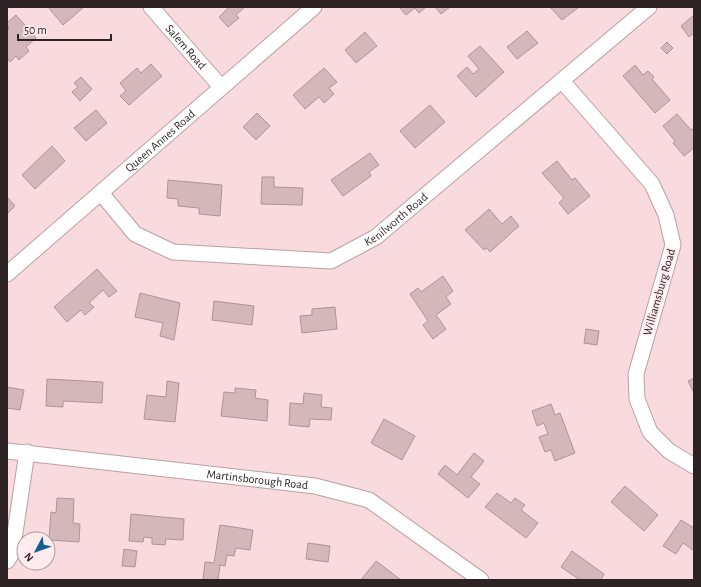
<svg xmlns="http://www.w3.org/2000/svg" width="701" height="587" viewBox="0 0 701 587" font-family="'Alegreya Sans',sans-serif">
	<rect width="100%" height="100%" fill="#f9dbdf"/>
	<path fill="#d4b7bb" stroke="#b09397" d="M48,7H84L63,25Z
		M229,7H245L236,15L239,18L228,27L219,17Z
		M399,7H426L419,13L415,8L406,15Z
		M435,7H450L441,14Z
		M550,7H579L562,20Z
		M16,15L36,38L26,47L29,51L19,60L16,56L10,62L7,58V30L9,29L7,23Z
		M694,15V33L689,37L681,26Z
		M527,31L538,43L517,59L507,47Z
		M365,32L377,46L356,63L345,50Z
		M667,42L673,48L667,54L661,48Z
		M480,46L504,72L476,97L457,76L467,67L473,74L479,69L468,56Z
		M151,64L162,76L129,105L120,96L126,91L120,83L137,68L141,73Z
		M635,65L643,75L648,71L654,77L652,79L670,100L655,113L623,76Z
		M324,68L337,82L329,88L334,94L324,103L319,97L305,109L293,95Z
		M81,77L92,89L80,101L72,92L78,87L74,83Z
		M430,105L445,122L415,148L400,131Z
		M96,110L107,123L86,141L74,128Z
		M257,113L270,126L256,140L243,127Z
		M677,114L691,130L694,128V148L684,156L673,143L675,141L663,126Z
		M52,146L65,161L35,189L22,175Z
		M370,153L379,165L369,172L371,176L343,196L331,180Z
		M557,161L572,180L575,178L590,196L568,214L559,203L564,198L542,173Z
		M262,177H274V187L303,188L302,205L261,204Z
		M168,180L222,185L220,216L199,214V208L178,206V199L167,198Z
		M7,197L15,206L7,214Z
		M489,209L502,224L511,216L519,226L490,252L487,248L484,250L465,230Z
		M97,269L117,291L109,297L103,290L89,303L94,307L85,315L81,310L67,322L54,307Z
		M443,276L453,291L446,297L451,304L436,315L446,329L433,339L423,325L428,321L410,294L418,288L421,292Z
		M140,293L180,303L174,340L160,336L163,323L135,317Z
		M214,301L254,306L252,325L212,320Z
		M335,307L337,329L302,333L300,316L312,315V309Z
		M586,329L599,331L597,345L584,343Z
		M694,378V393L688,381Z
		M47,379L103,382L102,403L63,401V407L46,406Z
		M167,381L179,383L175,422L144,419L147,395L166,397Z
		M7,387L24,390L20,410L7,408Z
		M235,388L256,390L255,398L268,400L267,421L221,416L224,392L235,393Z
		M304,393L322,395L321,407L332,408L331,420L310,419L309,427L289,425L290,403L303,404Z
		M551,404L555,415L560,413L575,453L555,461L551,450L545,452L539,437L548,434L544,423L537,426L532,411Z
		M384,419L415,436L402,460L371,443Z
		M474,453L484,461L471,477L480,484L468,498L438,474L445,465L457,475Z
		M625,486L658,515L644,531L611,502Z
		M497,493L511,503L515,498L525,505L521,510L538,523L526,538L485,507Z
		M57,498L74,499L73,523L80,524L79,542L49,540L51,512L56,513Z
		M131,514L184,519L183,540L166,539L165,545L152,544V538L144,537L143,542L129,541Z
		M681,520L694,528V549L693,550L683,543L676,554L663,546Z
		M220,525L253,530L250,550L236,548L234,556L227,555L225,566L220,565L218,580H203L205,562L214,563Z
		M308,543L330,546L328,562L306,559Z
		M124,549L137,551L135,567L122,566Z
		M572,551L604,574L601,580H580L561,567Z
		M376,561L401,580H361Z"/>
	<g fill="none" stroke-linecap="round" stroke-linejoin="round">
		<g stroke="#bb9fa3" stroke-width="17">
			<g id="minor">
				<path id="s1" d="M151,7L221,87"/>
				<path d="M563,82L652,184L666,215L673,245L636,374L637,399L650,432L669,451L694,466"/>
				<path id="s2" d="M101,193L135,234L173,252L331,261L376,237L649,7"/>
				<path id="s3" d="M7,274L314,7"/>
				<path id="s4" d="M7,451L315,486L369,500L481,580"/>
				<path d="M7,561L12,553L27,452"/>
			</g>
		</g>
		<use href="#minor" stroke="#fff" stroke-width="15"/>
	</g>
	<g text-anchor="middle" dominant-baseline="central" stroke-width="3.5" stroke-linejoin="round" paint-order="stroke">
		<g font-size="12" fill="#2e2324" stroke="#feebee">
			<text stroke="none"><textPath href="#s1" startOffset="53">Salem Road</textPath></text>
			<text stroke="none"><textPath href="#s3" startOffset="203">Queen Annes Road</textPath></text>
			<text stroke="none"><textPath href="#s2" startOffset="331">Kenilworth Road</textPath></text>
			<text transform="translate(659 292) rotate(-74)">Williamsburg Road</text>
			<text stroke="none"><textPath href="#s4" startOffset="252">Martinsborough Road</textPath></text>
		</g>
	</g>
	<rect width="701" height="587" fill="none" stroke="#2e2324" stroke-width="16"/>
	<g transform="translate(36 551) rotate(229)"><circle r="19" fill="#feebee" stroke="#ab9b9d"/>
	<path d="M0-3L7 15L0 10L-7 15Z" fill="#0f5f91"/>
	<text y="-6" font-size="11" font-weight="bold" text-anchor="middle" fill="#2e2324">N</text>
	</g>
	<path d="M18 34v6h93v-6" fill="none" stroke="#2e2324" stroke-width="2"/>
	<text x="24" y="34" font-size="12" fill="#2e2324" stroke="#feebee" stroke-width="3" paint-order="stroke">50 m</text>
</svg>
